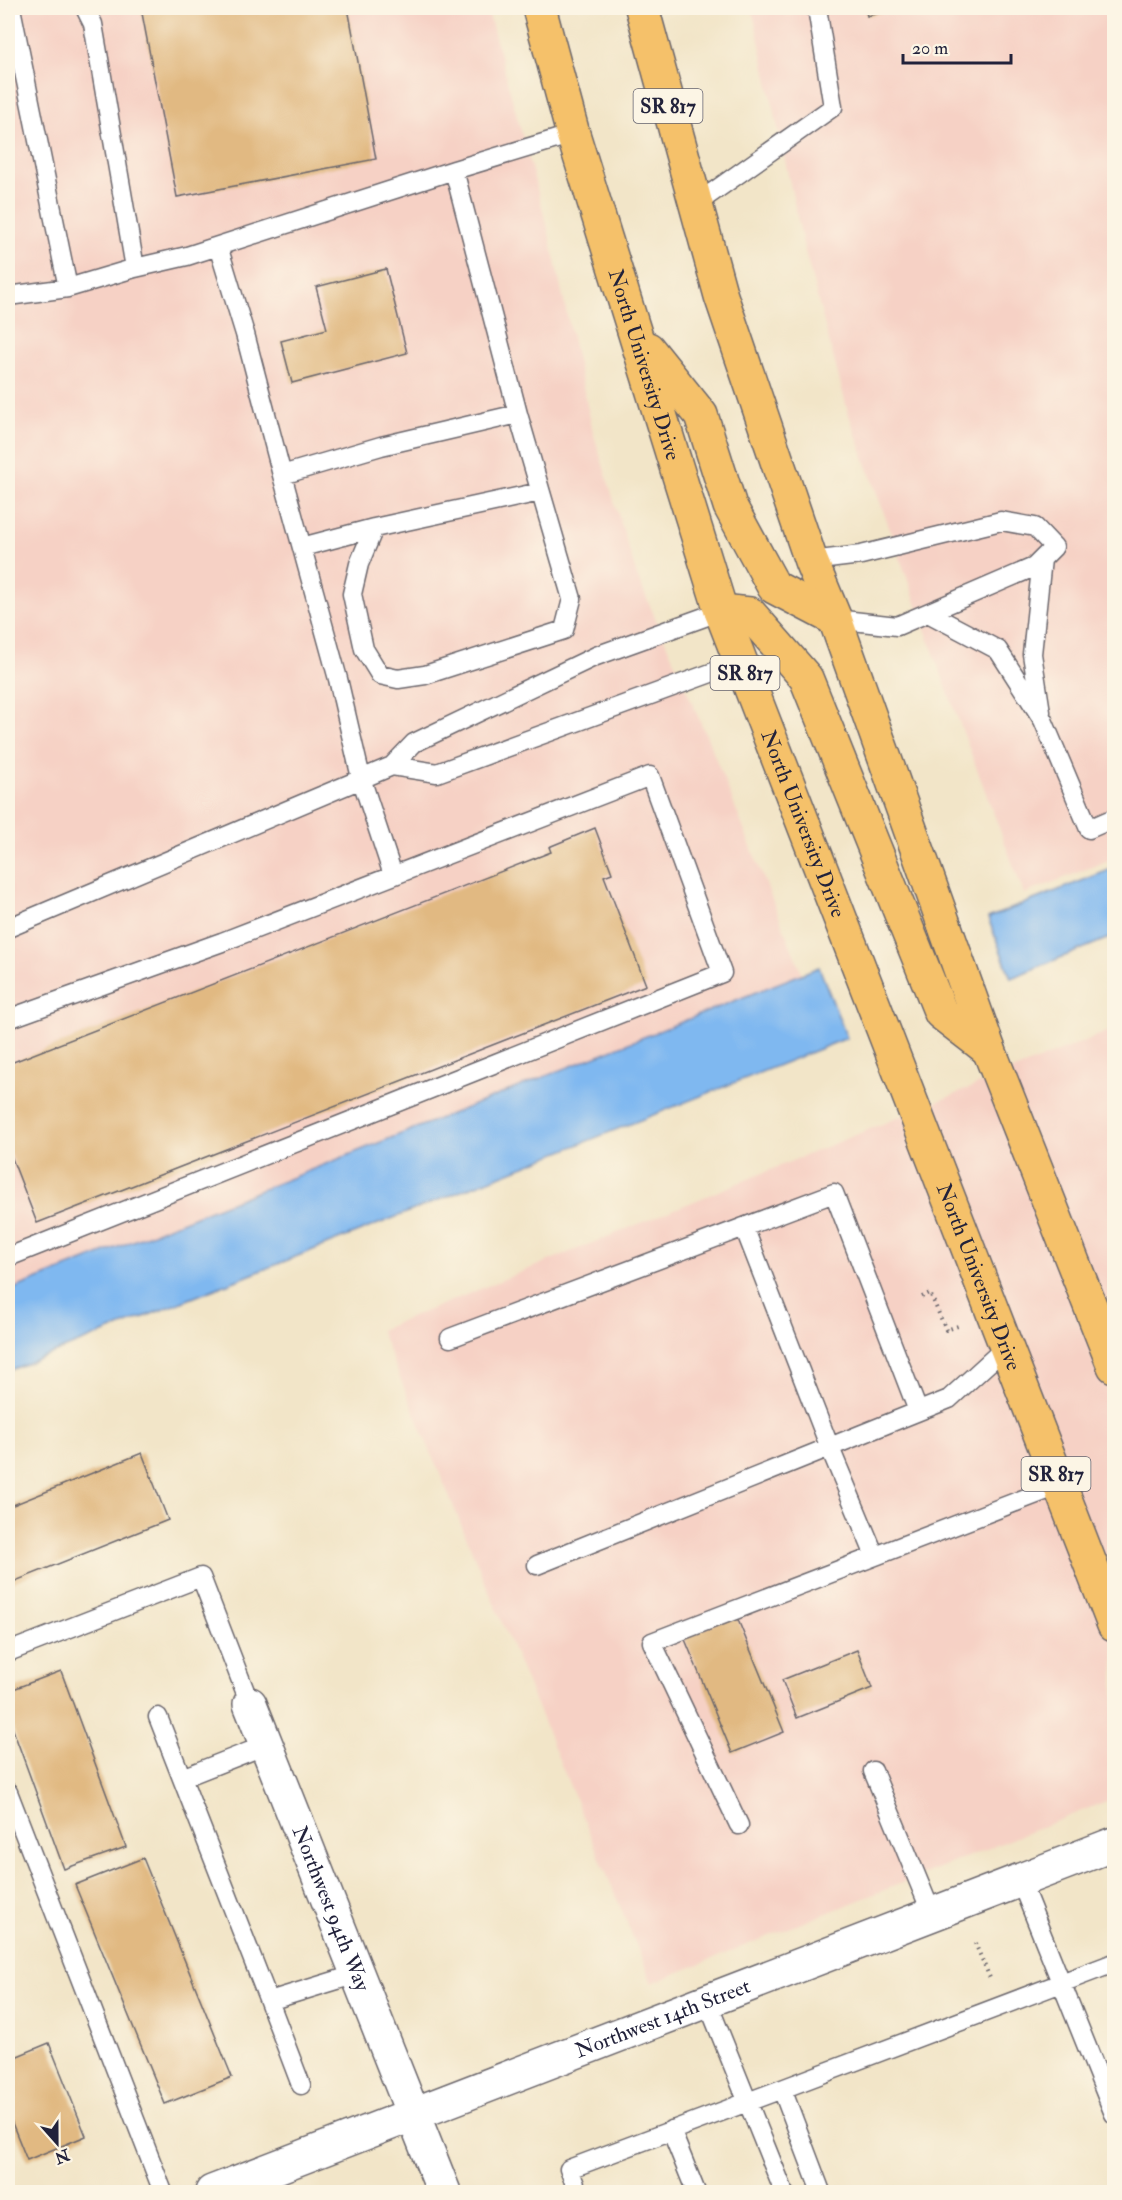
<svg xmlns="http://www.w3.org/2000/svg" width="1122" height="2200" viewBox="0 0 1122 2200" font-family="'IM FELL Double Pica',serif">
	<rect width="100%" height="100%" fill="#fcf5e5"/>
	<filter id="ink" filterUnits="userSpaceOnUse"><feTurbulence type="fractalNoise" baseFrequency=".0167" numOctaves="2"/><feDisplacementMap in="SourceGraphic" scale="12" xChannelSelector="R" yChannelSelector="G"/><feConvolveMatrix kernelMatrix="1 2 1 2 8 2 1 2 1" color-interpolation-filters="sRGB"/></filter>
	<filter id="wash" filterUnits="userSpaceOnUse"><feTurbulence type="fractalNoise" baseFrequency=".008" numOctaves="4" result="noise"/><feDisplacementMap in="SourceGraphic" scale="24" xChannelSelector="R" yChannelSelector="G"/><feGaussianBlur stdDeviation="1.35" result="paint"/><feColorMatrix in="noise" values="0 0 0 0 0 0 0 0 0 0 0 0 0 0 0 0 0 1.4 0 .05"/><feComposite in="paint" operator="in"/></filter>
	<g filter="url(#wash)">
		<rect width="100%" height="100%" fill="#f2e5c8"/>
		<path fill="#f6d1c5" d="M8,8H487L547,225L593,432L637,576L707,737L806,984L8,1298Z
			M752,8H1114V858L1024,894L943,679L848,412L804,248Z
			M1114,1029V1798L652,1983L380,1330Z"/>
		<path fill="#7fb8f0" stroke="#506d96" stroke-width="1.5" d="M1114,868V936L1011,978L988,918Z
			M819,967L847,1038L8,1371V1291Z"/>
		<g id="blocks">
			<path fill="#e1b982" d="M141,8H348L376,159L177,197Z
				M865,8H899L867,16Z
				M386,269L407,353L292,383L281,341L327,329L316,287Z
				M595,828L612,873L604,876L646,985L37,1223L8,1148V1064L551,852L549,847Z
				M142,1453L168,1520L8,1584V1507Z
				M736,1615L784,1732L732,1753L684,1637Z
				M857,1650L872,1688L797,1718L782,1680Z
				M61,1671L126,1847L64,1869L8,1716V1691Z
				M143,1858L232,2077L165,2104L75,1885Z
				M49,2043L86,2136L27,2160L8,2113V2060Z"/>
		</g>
	</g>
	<g filter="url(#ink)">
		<use href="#blocks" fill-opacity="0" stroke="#6b666c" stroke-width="1.5"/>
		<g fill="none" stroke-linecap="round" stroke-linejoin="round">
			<g stroke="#6b666c" stroke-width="21">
				<path id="service" d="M11,8L68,288
					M85,8L93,24L135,268
					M454,170L518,414
					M696,204L833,107L817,8
					M218,246L245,334L282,475L381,446L518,414L572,599L564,630L425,675L398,679L380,675L364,649L352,594L359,564L374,528
					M8,296L68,288L135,268L187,256L454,170L573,134
					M282,475L338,679L361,778L393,875
					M302,547L374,528L540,492
					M811,561L861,555L1001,521L1035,527L1054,547L1034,567L897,626L835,619
					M928,613L998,650L1043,720L1089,829L1114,818
					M1041,712L1032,654L1042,559
					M392,766L437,773L741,662
					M8,928L392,766L414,743L596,656L721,611
					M8,1019L222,942L650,776L722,973L11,1256L8,1255
					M744,1227L830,1448L875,1556
					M450,1338L834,1193L918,1411
					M537,1565L949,1399L1006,1347
					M8,1652L201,1577L250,1704
					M158,1717L269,2001L357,1974
					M873,1771L932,1914
					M182,1778L266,1745
					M8,1792L163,2192
					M739,1825L652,1642L1060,1485
					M1020,1880L1114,2114
					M269,2001L301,2085
					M707,2001L784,2192
					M671,2130L696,2192
					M578,2192L569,2169L782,2089
					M821,2192L782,2089L1114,1963"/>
			</g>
			<g stroke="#6b666c" stroke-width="36">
				<g id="minor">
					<path id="s1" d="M250,1704L444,2192"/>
					<path id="s2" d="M212,2192L1114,1844"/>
				</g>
			</g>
			<g stroke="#6b666c" stroke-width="36">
				<g id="primary">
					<path id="s3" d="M539,8L573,134L721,611L1114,1625"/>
					<path d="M642,8L721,296L811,561L835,619L989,1050L1114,1366"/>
					<path d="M648,349L701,415L730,506L774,587L835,619"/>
					<path d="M721,611L750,614L806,678L941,1013L989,1050"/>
				</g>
			</g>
			<path stroke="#6b666c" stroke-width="4" stroke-dasharray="1.5 4.5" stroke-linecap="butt" d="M922,1297L930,1293L946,1330L961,1325
				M975,1943L990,1978"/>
			<use href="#service" stroke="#fff" stroke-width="18"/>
			<use href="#minor" stroke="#fff" stroke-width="33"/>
			<use href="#primary" stroke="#f5c16b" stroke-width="33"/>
		</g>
	</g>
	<g text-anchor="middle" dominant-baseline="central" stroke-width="6" stroke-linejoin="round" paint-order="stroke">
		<g fill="#fcf5e5" stroke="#63616e" stroke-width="1.5">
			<rect x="633.5" y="89" width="69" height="34" rx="4.5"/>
			<rect x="710.5" y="656" width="69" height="34" rx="4.5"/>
			<rect x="1021.5" y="1457" width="69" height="34" rx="4.5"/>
		</g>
		<g font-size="20" font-weight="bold" fill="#22223b">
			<text x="668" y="106">SR 817</text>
			<text x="745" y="673">SR 817</text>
			<text x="1056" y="1474">SR 817</text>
		</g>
		<g font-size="21" fill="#22223b" stroke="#fcf5e5">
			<text stroke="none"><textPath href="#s3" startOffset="372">North University Drive</textPath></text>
			<text stroke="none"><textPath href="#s3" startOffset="858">North University Drive</textPath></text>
			<text stroke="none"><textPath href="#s3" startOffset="1344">North University Drive</textPath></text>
			<text stroke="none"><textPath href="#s1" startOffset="220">Northwest 94th Way</textPath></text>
			<text stroke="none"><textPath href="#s2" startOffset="483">Northwest 14th Street</textPath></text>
		</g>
	</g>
	<rect width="1122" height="2200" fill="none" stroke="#fcf5e5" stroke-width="30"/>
	<g transform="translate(57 2143) rotate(159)" stroke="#fcf5e5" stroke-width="4.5" paint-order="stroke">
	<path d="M0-4.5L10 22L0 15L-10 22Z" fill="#22223b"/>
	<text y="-9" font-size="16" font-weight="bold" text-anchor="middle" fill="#22223b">N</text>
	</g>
	<path d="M903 54v9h108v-9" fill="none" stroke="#22223b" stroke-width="3"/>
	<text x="912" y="54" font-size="18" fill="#22223b" stroke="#fcf5e5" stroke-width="4.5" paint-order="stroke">20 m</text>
</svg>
